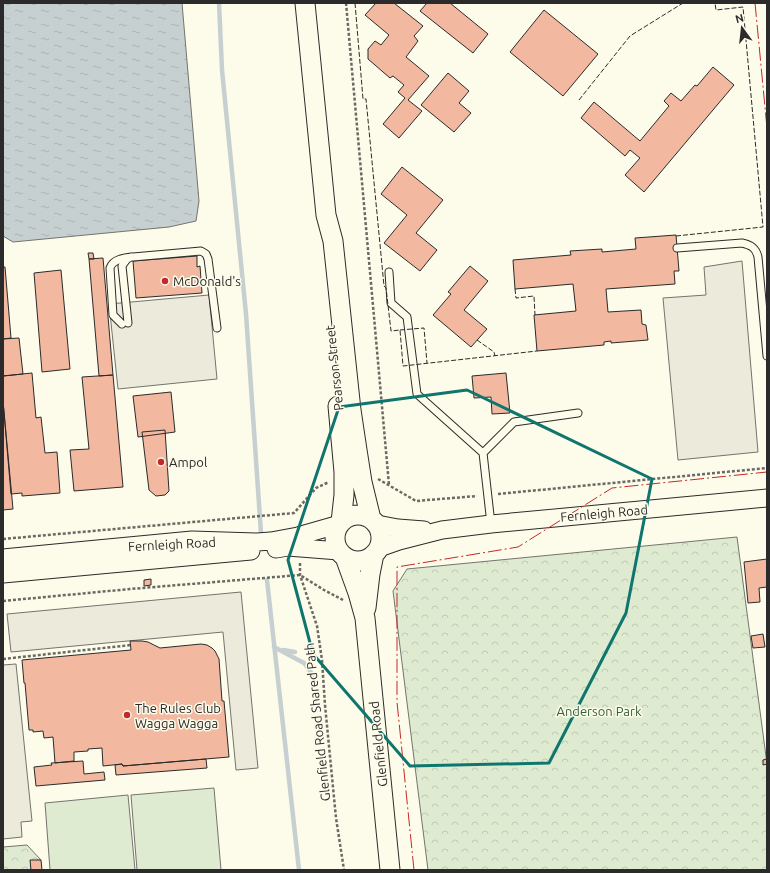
<svg xmlns="http://www.w3.org/2000/svg" width="770" height="873" viewBox="0 0 770 873" font-family="Ubuntu,sans-serif">
	<defs>
		<pattern id="forest-crowns" width="20" height="18" patternUnits="userSpaceOnUse"><rect width="20" height="18" fill="#deebd1"/><path d="M2 6a3 3 0 1 1 6 0M12 15a3 3 0 1 1 6 0" fill="none" stroke="#bfcab4"/></pattern>
		<pattern id="water-ripples" width="26" height="14" patternUnits="userSpaceOnUse"><rect width="26" height="14" fill="#c7d0d0"/><path d="M2 4q2-2 4 0t4 0M15 11q2-2 4 0t4 0" fill="none" stroke="#abb3b3"/></pattern>
	</defs>
	<rect width="100%" height="100%" fill="#fdfbea"/>
	<path fill="#deebd1" stroke="#74746e" d="M214,788L221,870H137L131,795Z
		M128,795L135,870H50L45,803Z"/>
	<path fill="url(#forest-crowns)" stroke="#74746e" d="M737,537L767,764V870H428L393,591L407,569Z
		M27,845L41,860L31,861V870H3V847Z"/>
	<path fill="#eceadb" stroke="#74746e" d="M742,261L758,452L678,460L663,298L706,295L704,267Z
		M209,295L217,379L118,389L109,304Z
		M241,592L258,768L236,770L223,632L11,652L7,614Z
		M16,664L32,821L21,822L22,837L3,839V665Z"/>
	<path fill="url(#water-ripples)" stroke="#74746e" d="M3,3H182L199,201L196,221L169,227L13,242L3,236Z"/>
	<g fill="none" stroke-linecap="round" stroke-linejoin="round">
		<path stroke="#c7d0d0" stroke-width="4.5" d="M219,3L222,70L246,314L261,533
			M267,580L299,870
			M274,647L304,663L313,675
			M283,650L295,652"/>
	</g>
	<path fill="#f2b8a0" stroke="#2b2b2b" d="M376,3H394L423,26L414,36L418,41L406,57L429,76L408,100L422,111L399,138L383,124L405,98L398,92L404,85L393,76L390,78L368,59V49L375,41L381,45L389,35L365,15Z
		M427,3H450L488,34L473,53L420,11Z
		M544,10L598,54L563,96L510,52Z
		M713,67L734,85L644,192L625,175L640,158L630,150L625,156L581,118L594,102L640,141L669,106L664,101L671,93L681,101L695,85L697,86Z
		M448,73L469,91L459,103L471,113L454,132L421,105Z
		M402,167L443,200L416,233L437,250L420,271L384,243L407,215L381,194Z
		M676,235L679,271H674L675,284L606,289L608,312L641,310L642,324L646,325L648,340L611,343V341L604,342V345L537,351L534,315L576,311L573,284L515,289L513,260L571,255L570,251L602,249V252L636,249L635,238Z
		M88,253H93L94,259H89Z
		M197,256V267L200,266L202,293L136,298L133,261Z
		M103,258L113,375L99,376L89,259Z
		M470,266L488,281L464,310L487,329L471,347L433,315L451,294L448,292Z
		M3,267H5L11,338L3,339Z
		M61,270L70,369L42,372L34,273Z
		M19,338L23,374L3,376V339Z
		M32,373L36,418L41,417L45,453L57,452L60,493L22,496V493L11,494L3,401V376Z
		M506,373L510,413L492,414L491,397L474,398L472,376Z
		M113,375L123,487L74,491L70,450L89,449L82,377Z
		M171,392L175,432L138,437L133,396Z
		M3,401L13,509L3,510Z
		M165,430L169,491L165,495L156,496L149,490L142,432Z
		M767,559V587L759,588L760,602L748,603L744,562Z
		M151,579V585L144,586V580Z
		M763,634L765,647L753,648L751,636Z
		M130,641H142L148,642L160,648L201,644L207,645L212,648L215,651L219,659L222,701H224L229,757L123,766L122,764L103,766L102,748L88,749V751L74,752V761L55,763L53,737L44,738L43,731L33,732V730H29L25,683H24L22,660L131,650Z
		M206,759L207,768L116,775L115,765L122,764L123,766Z
		M767,759V764L763,765V760Z
		M83,761L84,774L104,772L105,780L36,786L34,767L52,765L51,763Z
		M30,860H41L42,870H31Z"/>
	<g fill="none" stroke-linecap="round" stroke-linejoin="round">
		<g stroke="#2b2b2b" stroke-width="9">
			<path id="service" d="M677,248L742,243C751,245 756,248 758,257L767,356
				M389,272L391,303L407,317L417,394L483,453
				M128,323L122,266L127,259L131,257
				M122,324L113,315L110,268C113,259 124,258 133,257L201,251L206,254L208,259L217,328
				M491,524L483,453L514,422L578,413"/>
		</g>
		<g stroke="#2b2b2b" stroke-width="19">
			<path id="tertiary" d="M377,524L398,528L424,530
				M379,548L399,541L442,530L491,524L767,498
				M276,549L288,547L339,551
				M3,558L192,540L257,542L271,541L298,536L340,524
				M3,574L251,551"/>
		</g>
		<g stroke="#2b2b2b" stroke-width="21">
			<path id="secondary" d="M305,3L326,215L333,241L351,410L357,450L362,482L371,519
				M338,406L344,472V495L341,522
				M335 538a23 23 0 1 1 46 0a23 23 0 1 1-46 0Z
				M345,557L358,593L365,618L390,870
				M366,608L370,574L374,554"/>
		</g>
		<path stroke="#6a6964" stroke-width="2.5" stroke-dasharray="3 2" stroke-linecap="butt" d="M346,3L389,485
			M378,479L416,501L477,496
			M498,494L767,468
			M3,539L294,513L316,488L329,482
			M300,563V575L317,626L322,660L325,705L336,818L344,870
			M3,601L130,589L300,575L324,590L343,600
			M3,659L131,645"/>
		<use href="#service" stroke="#fdfbea" stroke-width="7"/>
		<use href="#tertiary" stroke="#fdfbea" stroke-width="17"/>
		<use href="#secondary" stroke="#fdfbea" stroke-width="19"/>
		<path stroke="#2b2b2b" stroke-width="1" stroke-dasharray="5 2" stroke-linecap="butt" d="M355,3L363,99H366L384,286L386,288L391,331L400,330L403,366L537,351
			M579,100L630,36L683,3
			M676,236L763,227L743,7L716,10L715,3
			M515,289L516,298L534,296L535,315
			M400,330L424,328L427,363
			M477,340L494,352L495,356"/>
		<path stroke="#c62828" stroke-width="1" stroke-dasharray="14 3 2 3" stroke-linecap="butt" d="M755,3L767,128
			M414,870L397,702V567L518,547L612,488L767,472"/>
	</g>
	<path fill="none" stroke="#0f766e" stroke-width="3" stroke-linejoin="round" d="M467,390L652,479L626,613L549,763L410,766L313,654L288,560L339,407Z"/>
	<g fill="#c62828" stroke="#fdfbea" stroke-width="1.5">
		<circle cx="165" cy="281" r="4"/>
		<circle cx="161" cy="462" r="4"/>
		<circle cx="127" cy="715" r="4"/>
	</g>
	<g text-anchor="middle" dominant-baseline="central" stroke-width="3" stroke-linejoin="round" paint-order="stroke">
		<g font-size="13" fill="#2b2b2b" stroke="#fdfbea" text-anchor="start">
			<text x="173" y="281">McDonald's</text>
			<text x="169" y="462">Ampol</text>
			<text x="135" y="708">The Rules Club<tspan x="135" dy="15">Wagga Wagga</tspan></text>
		</g>
		<g font-size="13" fill="#2b2b2b" stroke="#fdfbea">
			<text transform="translate(334 368) rotate(-96)">Pearson Street</text>
			<text transform="translate(604 513) rotate(-5)">Fernleigh Road</text>
			<text transform="translate(172 544) rotate(-3)">Fernleigh Road</text>
			<text transform="translate(317 722) rotate(-96)">Glenfield Road Shared Path</text>
			<text transform="translate(378 744) rotate(-96)">Glenfield Road</text>
		</g>
		<g font-size="13" fill="#34623c" stroke="#fdfbea">
			<text x="599" y="711">Anderson Park</text>
		</g>
	</g>
	<rect width="770" height="873" fill="none" stroke="#2b2b2b" stroke-width="8"/>
	<g transform="translate(742 28) rotate(345)" stroke="#fdfbea" stroke-width="3" paint-order="stroke">
	<path d="M0-3L7 15L0 10L-7 15Z" fill="#2b2b2b"/>
	<text y="-6" font-size="11" font-weight="bold" text-anchor="middle" fill="#2b2b2b">N</text>
	</g>
</svg>
